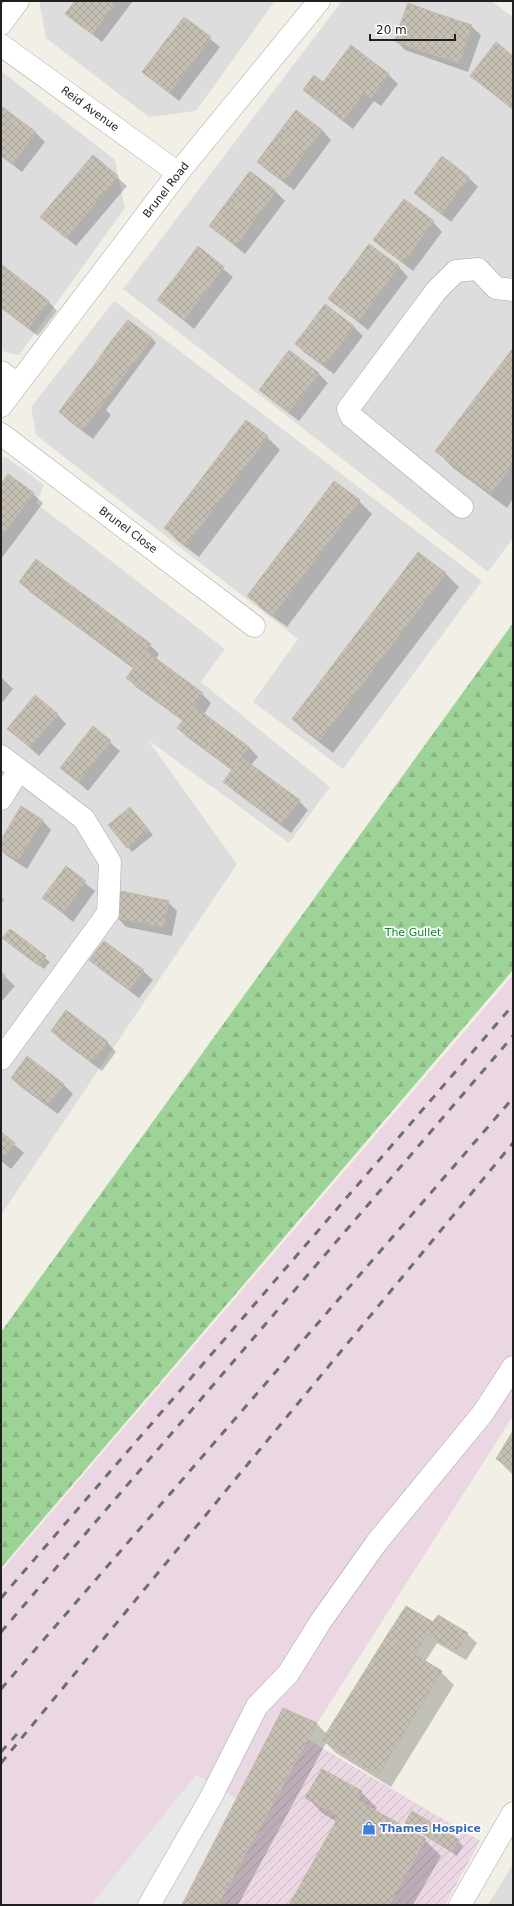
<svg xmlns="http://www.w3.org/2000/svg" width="514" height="1906" viewBox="0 0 514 1906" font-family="'DejaVu Sans',sans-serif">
	<defs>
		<pattern id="industrial-furrows" width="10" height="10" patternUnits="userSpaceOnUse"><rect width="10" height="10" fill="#ead7e3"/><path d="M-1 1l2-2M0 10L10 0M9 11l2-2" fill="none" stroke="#c8b8c2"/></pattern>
		<pattern id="forest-firs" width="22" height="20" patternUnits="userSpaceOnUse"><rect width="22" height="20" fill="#9ed398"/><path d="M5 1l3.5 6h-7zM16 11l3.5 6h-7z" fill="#88b583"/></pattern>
		<pattern id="building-cross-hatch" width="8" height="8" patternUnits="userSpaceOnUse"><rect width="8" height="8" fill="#c6bfb4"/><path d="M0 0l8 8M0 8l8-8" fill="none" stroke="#aaa49a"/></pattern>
	</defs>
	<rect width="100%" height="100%" fill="#f1efe6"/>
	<path fill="#dedddd" d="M39,1H275L196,111L149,117L46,38Z
		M342,1H491L513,17V538L488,572L123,289Z
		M1,71L115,160L125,208L19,355L5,352L1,349Z
		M114,301L482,581L343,769L253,702L298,639L36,435L31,407Z
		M6,457L44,485L36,503L225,649L201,682L330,787L289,843L148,740L237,864L1,1215V458Z
		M513,1864V1905H488Z"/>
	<path fill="url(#industrial-furrows)" d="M307,1739L480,1841L445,1905H218Z"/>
	<path fill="#ead7e3" d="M513,975V1416L307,1739L218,1905H1V1571Z"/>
	<path fill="url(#forest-firs)" d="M513,623V970L1,1568V1332Z"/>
	<path fill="#e8e8e8" d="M196,1775L236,1798L182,1905H91Z"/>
	<path fill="#0003" d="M76,1H133L102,42L67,14Z
		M184,18L220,47L179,101L143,72Z
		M471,26L481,35L468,72L405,50L396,41Z
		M513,57V110L471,76Z
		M388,74L398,84L381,106L374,101L353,129L314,99L304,90L323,83Z
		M1,107L36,133L45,142L22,172L1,156Z
		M296,111L322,130L331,140L294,190L268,171L258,162Z
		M93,156L127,186L76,246L42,217Z
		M250,173L276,192L285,201L245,254L210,226Z
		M468,177L478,187L451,222L415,193Z
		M433,222L442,232L413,271L384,249L374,240Z
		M369,245L399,267L408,277L368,330L329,299Z
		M198,248L233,277L194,329L159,300Z
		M1,266L48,301L57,311L38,336L1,308Z
		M353,326L363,336L334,374L305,353L296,344Z
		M152,338L156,343L106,410L111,415L93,439L69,421L60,412Z
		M513,350V499L507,508L452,467L437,451Z
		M318,373L328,383L299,421L270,399L261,390Z
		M267,437L280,450L199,557L178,541L165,528Z
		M8,475L33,494L43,503L1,559V485Z
		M359,501L372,514L287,627L262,609L249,596Z
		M418,553L446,574L459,587L333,753L306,732L293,719Z
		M21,582L150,645L159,654L156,659L202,694L211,703L204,714L249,747L258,757L251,765L299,801L308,810L291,833L234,791L225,781L233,771L187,737L178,728L183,721L136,687L127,677L134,669L30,592Z
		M1,677L13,689L1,704Z
		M57,714L66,724L39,756L9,729Z
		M93,728L120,751L88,791L61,767Z
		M134,813L153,835L132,852L109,825Z
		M42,820L51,830L27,869L7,856L1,850V842Z
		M66,868L95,891L73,922L44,898Z
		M1,897L4,900L1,904Z
		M168,902L177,911L172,936L126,927L117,917Z
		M10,931L50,962L44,969L4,938Z
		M91,960L143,971L153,980L139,998L100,969Z
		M1,973L15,986L1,1002Z
		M52,1031L107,1042L116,1052L102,1071L61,1040Z
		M27,1058L64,1085L73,1094L58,1114L21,1087L12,1078Z
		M1,1133L24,1153L11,1169L1,1161Z
		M513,1433V1475L497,1459Z
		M438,1616L467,1634L477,1643L466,1660L437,1643L425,1662L441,1672L454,1685L391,1787L336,1753L326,1743L238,1905H183L284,1709L317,1724L327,1734L387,1637L433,1624Z
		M361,1792L377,1808L375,1811L425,1840L441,1856L413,1905H290L337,1822L322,1813L307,1797Z
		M406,1822L458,1841L463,1846L457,1856Z"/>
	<path fill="url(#building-cross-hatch)" stroke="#c4b9a7" d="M75,1H108L114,5L92,34L65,14Z
		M408,3L438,14L426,52L394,41Z
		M438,14L472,25L459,63L426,52Z
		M184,17L211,37L190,65L163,44Z
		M496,42L513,56V72L495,95L470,76Z
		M163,44L190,65L169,93L142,72Z
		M351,45L389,74L371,98L364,93L343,120L303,90L314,75L323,82Z
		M513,72V109L495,95Z
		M1,106L17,118L1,140Z
		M296,110L322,130L303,155L277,135Z
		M17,118L36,132L13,163L1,155V140Z
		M277,135L303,155L284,182L257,162Z
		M93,155L118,176L66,238L40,217Z
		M442,156L469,177L441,214L414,193Z
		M250,171L276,191L255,219L229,199Z
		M229,199L255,219L236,246L209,226Z
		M404,199L434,221L403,263L373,240Z
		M369,244L399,266L358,321L328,299Z
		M198,246L224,267L205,292L179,272Z
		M1,264L49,301L29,328L1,307Z
		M179,272L205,292L184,320L157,300Z
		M325,304L354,326L324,366L295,344Z
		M128,320L152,338L136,360L111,341Z
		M111,341L136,360L119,382L95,364Z
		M513,348V464L491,493L435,451Z
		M289,350L319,373L289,412L259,390Z
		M95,364L119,382L102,405L78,386Z
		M78,386L102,405L83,430L59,412Z
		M246,420L268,436L186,545L164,528Z
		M8,474L34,493L17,516L1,504V484Z
		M334,481L360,500L273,615L247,596Z
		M1,504L17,516L1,537Z
		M418,552L446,573L320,740L292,719Z
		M36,559L64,580L47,603L19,582Z
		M64,580L94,602L76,625L47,603Z
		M94,602L121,622L104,645L76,625Z
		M121,622L151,644L134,667L104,645Z
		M146,651L173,671L153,698L126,678Z
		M173,671L203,693L183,720L153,698Z
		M35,695L58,714L30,747L7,729Z
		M194,706L222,727L205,749L177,728Z
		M93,726L111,741L78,782L60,768Z
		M222,727L249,747L232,769L205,749Z
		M241,757L271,779L253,804L223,782Z
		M271,779L300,800L281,825L253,804Z
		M21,806L43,820L18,860L1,850V840Z
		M130,807L149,830L127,848L108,825Z
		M66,866L86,881L63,913L42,898Z
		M121,891L169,901L163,927L116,918Z
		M10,929L46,956L39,966L2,938Z
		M104,941L144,970L129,990L89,960Z
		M1,972L6,976L1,982Z
		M66,1010L108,1042L92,1062L51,1031Z
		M27,1056L64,1084L48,1105L11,1078Z
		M1,1132L15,1143L1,1161Z
		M513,1431V1469L496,1459Z
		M406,1606L433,1622L438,1615L468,1633L456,1652L427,1634L415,1654L386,1637Z
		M386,1637L442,1671L378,1775L322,1740Z
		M283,1708L317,1723L218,1905H182Z
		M322,1769L362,1791L357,1800L426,1839L389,1905H289L339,1816L305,1798Z
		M412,1811L459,1840L452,1852L405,1823Z"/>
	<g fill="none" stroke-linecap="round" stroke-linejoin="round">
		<g stroke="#a7a7a7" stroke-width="23">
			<path id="minor" d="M1,24L18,1
				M1,45L178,173
				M1,372L18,384
				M1,406L178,173L319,1
				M1,434L254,626
				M462,507L351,416L348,409L436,291L456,271L478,269L496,288L513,290
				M1,756L84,819L110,862L108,913L1,1059
				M1,799L19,770
				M149,1905L210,1799L257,1706L288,1674L321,1621L377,1542L483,1413L513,1367
				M460,1905L513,1813"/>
		</g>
		<use href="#minor" stroke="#fff" stroke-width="22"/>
		<path stroke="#6e6e6e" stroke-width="3" stroke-dasharray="8 8" stroke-linecap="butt" d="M1,1598L513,1005
			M1,1632L513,1036
			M1,1689L513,1098
			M1,1752L18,1733
			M1,1763L513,1143"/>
	</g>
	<defs>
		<g id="shop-bare" transform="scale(1.08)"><path d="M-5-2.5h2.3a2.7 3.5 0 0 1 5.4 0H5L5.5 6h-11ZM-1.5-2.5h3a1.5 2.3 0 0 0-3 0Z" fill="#3f7fe0" stroke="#fff" stroke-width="2.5" paint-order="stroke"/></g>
	</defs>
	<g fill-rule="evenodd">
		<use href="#shop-bare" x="369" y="1828"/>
	</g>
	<g text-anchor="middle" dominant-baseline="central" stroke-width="3.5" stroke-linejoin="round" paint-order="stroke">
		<g font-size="11" fill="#202020" stroke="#fff">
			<text transform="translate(90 109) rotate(36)">Reid Avenue</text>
			<text transform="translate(166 190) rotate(-52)">Brunel Road</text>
			<text transform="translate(128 530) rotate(37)">Brunel Close</text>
		</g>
		<g font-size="11" fill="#058629" stroke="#fff">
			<text x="413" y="932">The Gullet</text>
		</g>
		<g font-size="11" font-weight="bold" fill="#366cbe" stroke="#fff" text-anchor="start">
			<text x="380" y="1828">Thames Hospice</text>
		</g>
	</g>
	<rect width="514" height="1906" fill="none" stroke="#202020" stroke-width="4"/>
	<path d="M370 34v6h85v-6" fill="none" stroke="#202020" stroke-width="2"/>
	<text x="376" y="34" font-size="12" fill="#202020" stroke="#ffffff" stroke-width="3" paint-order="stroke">20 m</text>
</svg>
